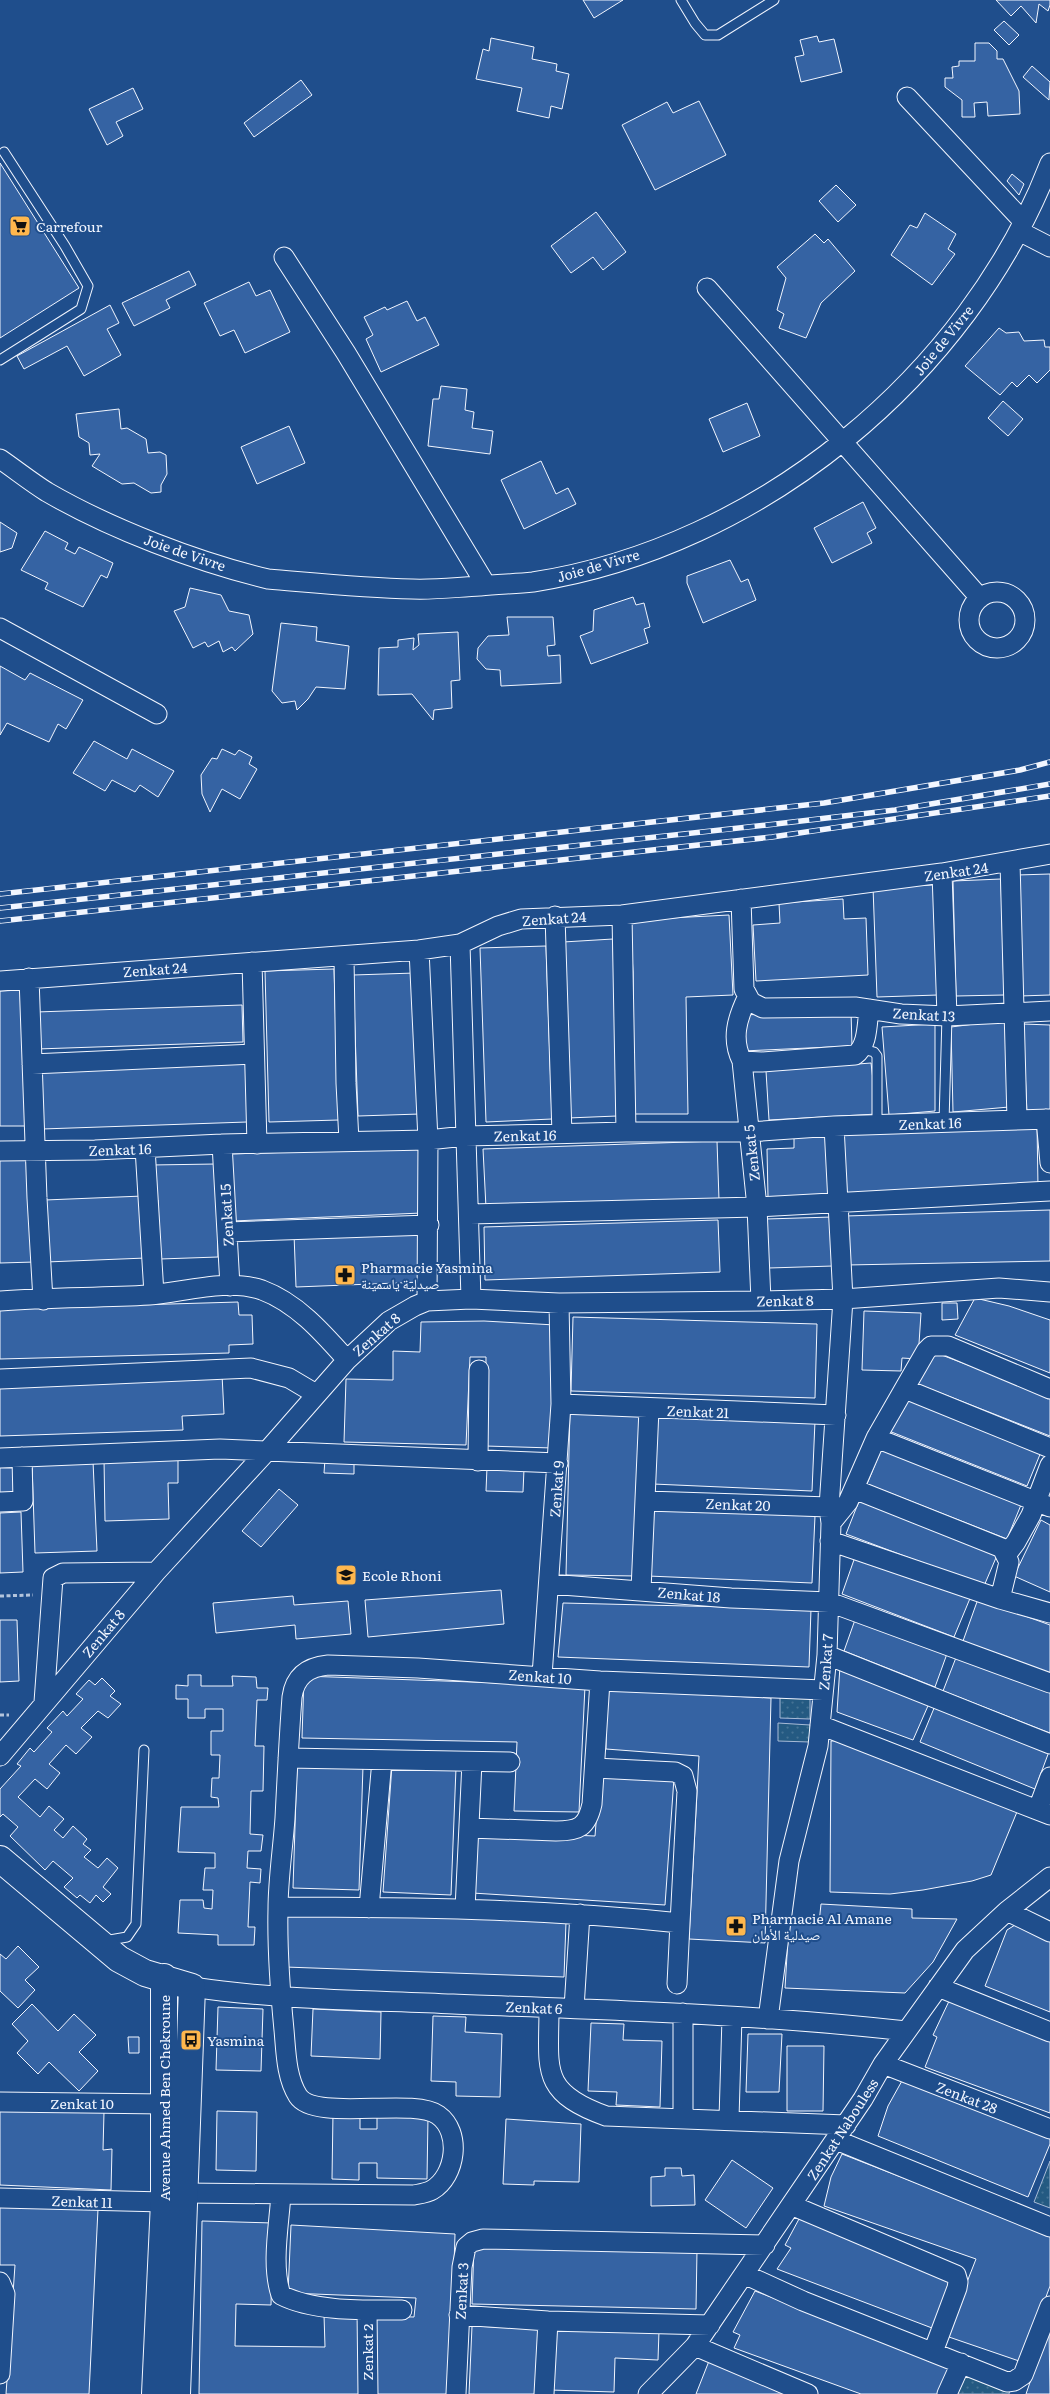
<svg xmlns="http://www.w3.org/2000/svg" width="1050" height="2394" viewBox="0 0 1050 2394" font-family="Literata,'Noto Naskh Arabic',serif">
	<defs>
		<pattern id="garden-dots" width="8" height="8" patternUnits="userSpaceOnUse" patternTransform="scale(1.25)"><rect width="8" height="8" fill="#245a82"/><path d="M2 2h.1M6 6h.1" fill="none" stroke="#447295" stroke-width="1.8" stroke-linecap="round"/></pattern>
	</defs>
	<rect width="100%" height="100%" fill="#1f4e8c"/>
	<path fill="url(#garden-dots)" stroke="#a8bbd7" d="M780,1692L810,1693V1719L780,1718Z
		M778,1723L810,1725V1742L778,1741Z
		M1050,2161V2208L1034,2202Z
		M961,2371L1010,2390L1009,2394H952Z"/>
	<path fill="#3563a3" stroke="#f2f6ff" d="M583,0H623L594,18Z
		M996,0H1050V5L1048,11L1039,4L1036,23L1021,6L1011,16Z
		M1004,21L1019,35L1009,45L994,30Z
		M817,36L819,42L834,39L842,72L801,82L795,57L804,55L800,40Z
		M491,38L534,47L532,59L557,64L556,71L569,74L562,109L551,106L549,118L517,111L522,88L476,79L483,49L489,51Z
		M975,43H989L997,51V59H1003L1019,91L1020,114L988,116L987,102L974,103L975,117H962V100L945,87V78H953L952,67L959,66V61H975Z
		M1032,66L1050,82L1049,100L1023,77Z
		M301,80L312,95L254,137L244,123Z
		M133,88L143,109L116,122L123,136L107,145L89,109Z
		M699,101L726,155L655,190L622,125L667,102L673,113Z
		M0,163L79,288L0,338Z
		M1012,174L1024,184L1019,195L1007,181Z
		M836,185L856,205L838,222L819,201Z
		M596,212L626,252L603,270L593,257L571,273L551,246Z
		M925,213L956,234L948,249L955,254L932,285L891,255L910,225L917,228Z
		M815,234L824,243L828,239L855,271L821,303L806,338L779,328L784,314L777,310L786,278L777,267Z
		M189,271L196,285L166,300L170,308L134,326L122,303Z
		M249,282L256,296L270,290L290,332L245,353L234,330L220,336L204,303Z
		M407,301L417,321L425,317L439,345L381,372L366,339L373,335L364,317L385,307L387,310Z
		M110,305L119,323L107,329L121,355L84,376L67,346L24,369L17,356Z
		M999,328L1006,333L1019,332L1024,341L1044,340L1045,347H1050V370L1037,383L1029,375L1017,387L1012,382L1000,395L965,366Z
		M441,386L467,389L465,410L474,412L472,428L493,431L490,454L428,446L433,399H439Z
		M1003,401L1023,419L1008,436L988,418Z
		M747,403L760,436L723,452L709,419Z
		M119,409L121,429L127,428L146,439L148,453L160,452L166,455L167,474L161,485V492L151,493L134,483L122,484L92,466L100,454L90,455L89,443L79,437L76,414Z
		M289,426L305,463L257,484L241,447Z
		M541,461L556,494L568,488L576,504L524,529L501,480Z
		M863,502L876,528L867,533L872,543L832,563L814,528Z
		M0,522L17,533L12,548L0,552Z
		M45,531L68,543L65,549L75,554L79,547L113,563L107,578L101,575L83,607L45,589L48,583L21,570Z
		M730,560L741,582L748,579L756,600L703,623L687,583V576Z
		M190,588L221,595L229,611L249,615L253,634L235,651L232,647L223,652L219,641L208,647L205,642L193,648L174,611L185,607Z
		M633,597L636,605L644,603L650,627L644,629L648,643L591,664L580,636L593,631L594,610Z
		M507,617H553L555,645L547,646L548,656L560,655L561,683L501,686L500,670L486,669L477,659L478,648L488,636L509,635Z
		M281,623L317,627L316,641L349,646L345,689L316,687L308,699L297,710L295,701L282,703L272,691Z
		M458,632L460,680L451,681L452,708L434,710L433,720L412,694L378,695L379,648L398,647V640L414,638L413,650L419,645L418,634Z
		M0,666L25,680L30,673L83,700L66,729L58,724L49,742L7,723L0,735Z
		M94,741L127,759L132,749L174,771L158,797L140,785L135,792L112,780L105,791L73,773Z
		M222,749L235,755L239,750L252,757L249,764L257,769L240,799L222,789L210,812L202,794L201,775L212,758L217,759Z
		M1050,874V995L1020,996L1017,875Z
		M1001,879L1004,995L956,996L953,881Z
		M934,885L938,995L877,997L873,887Z
		M843,899L844,919L866,918L868,975L756,981L753,925L780,923L779,903Z
		M729,915L733,995L686,997L688,1114H634L633,972L630,920Z
		M613,939L617,1116L568,1118L563,942Z
		M546,946L552,1119L486,1122L480,948Z
		M334,969L339,1120L269,1122L265,971Z
		M415,973L420,1114L358,1116L353,975Z
		M22,990L26,1126H0V991Z
		M242,1005L243,1042L37,1049L36,1012Z
		M851,1011L852,1046L743,1051L742,1015Z
		M1006,1020L1009,1107L953,1112L951,1027Z
		M935,1024V1111L889,1115L882,1027Z
		M1023,1024L1050,1025V1113L1027,1114Z
		M246,1062L247,1122L42,1129L40,1071Z
		M871,1063L877,1114L769,1120L766,1071Z
		M1037,1124L1038,1187L845,1193L842,1133Z
		M829,1132L833,1195L768,1197L767,1149L794,1148V1134Z
		M717,1141L719,1200L486,1208L483,1149Z
		M419,1148L422,1213L233,1221L230,1154Z
		M31,1154L35,1262L0,1263V1155Z
		M216,1164L218,1257L160,1259L158,1200H153L151,1165Z
		M143,1196L146,1258L46,1262L45,1200Z
		M1050,1210V1261L847,1265L845,1216Z
		M832,1217L833,1266L769,1268L766,1219Z
		M718,1220L720,1272L485,1280L484,1227Z
		M423,1230L422,1282L296,1287L294,1234Z
		M975,1298L1009,1306L1050,1320V1373L955,1335Z
		M238,1302L239,1315H252L253,1344L229,1345V1353L0,1359V1309Z
		M942,1303H957L958,1319L942,1320Z
		M864,1311L921,1313L918,1359L902,1358L901,1371L862,1370Z
		M573,1317L817,1324L815,1398L571,1391Z
		M484,1321L555,1325L553,1448L485,1446L486,1357H470L466,1445L344,1442L346,1379L393,1380V1351L420,1352L421,1322Z
		M931,1351L1050,1396V1436L915,1383Z
		M222,1374L224,1414L182,1416L183,1430L0,1436V1382Z
		M906,1395L1041,1452L1027,1486L889,1431Z
		M570,1410L640,1411L637,1576L566,1575Z
		M656,1415L815,1421L812,1491L653,1484Z
		M883,1445L1023,1500L1007,1539L867,1484Z
		M178,1458V1483H168L169,1519L105,1521L104,1459Z
		M325,1459L354,1461V1474L324,1473Z
		M93,1461L97,1551L35,1553L32,1463Z
		M0,1464H15L16,1494L0,1495Z
		M487,1467L524,1469L523,1492L486,1491Z
		M279,1489L298,1505L261,1547L242,1531Z
		M861,1496L998,1553L984,1586L846,1534Z
		M651,1509L815,1516L812,1583L648,1576Z
		M21,1512L23,1572L0,1573V1513Z
		M1041,1520L1050,1525V1592L1014,1576Z
		M856,1554L971,1596L954,1637L842,1594Z
		M501,1590L504,1624L368,1637L365,1600Z
		M293,1596L294,1605L348,1601L351,1634L296,1639L295,1625L216,1633L213,1603Z
		M978,1599L1050,1625V1673L963,1641Z
		M563,1603L811,1609L809,1667L558,1657Z
		M856,1617L948,1651L935,1687L844,1651Z
		M0,1620H17L19,1681L0,1682Z
		M957,1655L1050,1690V1733L943,1691Z
		M840,1666L931,1699L913,1740L837,1712Z
		M188,1675H201V1686H233L232,1676L256,1677L257,1688H268L267,1700H257L255,1746H264L263,1791H251L250,1834L263,1835L261,1851H248L247,1868L261,1869L260,1883L250,1882L248,1927H255L254,1945H218V1935L178,1933L180,1900H203L204,1908L212,1909L213,1890H203L205,1868H215V1853L178,1852L181,1807H219L218,1798L211,1797L212,1778H219L220,1755H211V1731H223V1709H205V1718H188V1699H176V1685L188,1686Z
		M304,1676L585,1686L579,1812L514,1811L517,1742L302,1738Z
		M102,1678L115,1691L110,1696L121,1704L108,1718L98,1711L81,1728L92,1737L76,1754L66,1745L49,1764L60,1773L47,1789L35,1779L18,1797L40,1817L49,1806L64,1819L54,1830L63,1838L73,1826L87,1839L83,1844L91,1850L84,1857L98,1868L107,1858L118,1868L103,1887L111,1894L103,1902L96,1895L90,1903L80,1895L77,1898L64,1887L73,1878L53,1861L45,1870L10,1836L18,1827L3,1814L0,1817V1789L21,1766L17,1764L30,1748L34,1752L52,1732L47,1728L63,1711L67,1716L83,1699L76,1694L89,1680L95,1685Z
		M607,1690L771,1698L765,1943L689,1939L699,1756L606,1749Z
		M937,1701L1050,1749L1035,1789L920,1742Z
		M845,1740L1019,1807L991,1875L972,1881L923,1890L890,1894L830,1892L831,1741Z
		M297,1765L363,1766L359,1890L293,1888Z
		M392,1765L456,1768L451,1895L383,1892Z
		M600,1773L674,1778L665,1905L472,1893L475,1831L595,1836Z
		M821,1904L912,1909V1918L957,1919L933,1962L905,1993L785,1988L789,1922L819,1923Z
		M287,1911L566,1922L564,1977L285,1967Z
		M1015,1925L1050,1938V2012L985,1986L1007,1930Z
		M18,1946L39,1967L25,1980L35,1990L18,2008L0,1991V1954L6,1959Z
		M950,1999L1050,2039V2113L925,2067L937,2037L933,2035Z
		M32,2004L58,2031L74,2014L96,2035L79,2052L98,2071L79,2091L49,2062L38,2074L17,2053L28,2041L12,2024Z
		M218,2007L263,2009L261,2071L216,2070Z
		M313,2009L381,2012L380,2059L311,2056Z
		M433,2016L466,2017L465,2032L502,2034L500,2097L456,2096V2082L431,2081Z
		M591,2023L624,2024L623,2040L662,2041L660,2107L616,2105L617,2092L588,2091Z
		M748,2034H782L779,2092H746Z
		M128,2037H139V2053H129Z
		M787,2046H824L823,2111H787Z
		M903,2079L1050,2135V2144L1028,2197L878,2136L888,2106Z
		M0,2109L104,2112L103,2150L112,2149L111,2190L0,2185Z
		M217,2111L257,2112L256,2171L216,2170Z
		M333,2112H360V2129H377V2115L428,2117L427,2179L377,2178V2163H359V2180L332,2179Z
		M506,2119L581,2124L579,2182L534,2181V2185L503,2184Z
		M842,2154L1050,2235V2286L1022,2362L946,2336L976,2259L824,2206L831,2177Z
		M732,2160L773,2188L746,2228L705,2200Z
		M665,2168H681L682,2176L694,2175L695,2205L651,2206V2177L665,2176Z
		M0,2205L98,2209L89,2394H6L15,2265H0Z
		M799,2219L953,2279L932,2328L777,2269L791,2248L785,2245Z
		M202,2221L273,2223L271,2305L236,2304L235,2346L325,2347L324,2315H361L360,2394H199Z
		M291,2225L455,2234L450,2394H377L376,2316L414,2317L416,2298L288,2293Z
		M474,2245L697,2250L696,2309L472,2304Z
		M755,2291L951,2366L940,2394H861L734,2348L740,2335L733,2332Z
		M472,2326L540,2329L537,2394H469Z
		M1049,2327L1050,2394H1026Z
		M554,2328L659,2331L658,2360L615,2358L614,2392L550,2390Z
		M709,2361L783,2390L782,2394H696Z"/>
	<g fill="none" stroke-linecap="round" stroke-linejoin="round">
		<g stroke="#f2f6ff" stroke-width="11">
			<path id="lane" d="M681,0L695,23L705,35H718L774,0
				M0,360L81,309L88,286L65,246L4,152
				M862,1049L874,1052L877,1056V1124
				M944,1122L947,1016
				M104,1941L127,1937L136,1924L144,1750"/>
		</g>
		<g stroke="#f2f6ff" stroke-width="21">
			<path id="street" d="M907,97L1023,221
				M1019,231L1050,247
				M284,257L346,353L486,585
				M707,288L980,598
				M0,459C16,470 31,482 47,492C111,529 197,562 268,579C316,583 364,588 412,589C435,590 458,587 480,586C497,584 515,584 533,582C759,547 968,376 1050,163
				M969 620a28 28 0 1 1 56 0a28 28 0 1 1-56 0Z
				M0,628L157,714
				M1010,862L1017,1120
				M942,873L947,1016
				M741,899L744,989L751,1002L763,1008L855,1007L901,1014L947,1016L1050,1011
				M622,915L626,1132
				M555,916L562,1134
				M460,944L471,1299
				M419,950L428,1140L427,1301
				M344,957L346,1083L349,1141
				M252,962L257,1144
				M29,978L37,1198L43,1300
				M0,981L419,950L460,944L498,926L521,919L622,915L942,873L1050,854
				M742,1061C731,1039 737,1019 747,998
				M32,1064L254,1054
				M1046,1119L1050,1163
				M222,1144L230,1286
				M145,1148L154,1294
				M0,1151L95,1150L222,1144L428,1140L465,1136L626,1132H749L834,1126L1050,1119
				M470,1214L757,1207L1050,1191
				M227,1232L429,1225
				M0,1301C49,1297 99,1298 149,1295C185,1292 227,1278 262,1290C297,1303 323,1333 347,1360
				M761,1301L757,1207L742,1061L762,1062L855,1055C868,1046 867,1023 869,1009
				M0,1379L251,1368L289,1378L316,1394
				M905,1389L1050,1448
				M561,1404L836,1415
				M876,1438L1050,1507
				M0,1458L220,1449L558,1463
				M478,1461L479,1370
				M854,1489L1002,1548L1009,1562L1000,1599
				M646,1501L829,1507
				M0,1502L23,1501L22,1457
				M831,1523L848,1502L876,1438L926,1351L931,1346H948L1050,1389
				M830,1541L1000,1599L1050,1613
				M1007,1554L1016,1542L1031,1515L1050,1465
				M549,1584L731,1598L829,1602L1050,1683
				M641,1590L649,1409
				M827,1655L1050,1744
				M542,1676L561,1404L559,1303
				M44,1702L53,1578L63,1573L156,1572
				M820,1725L1050,1815
				M0,1756L156,1572L268,1450L347,1360L389,1321L415,1306L427,1301L471,1299L559,1303L761,1301L843,1299L999,1288L1050,1292
				M288,1758L510,1762
				M1038,1809L1050,1777
				M469,1828L556,1831C579,1831 587,1827 592,1804L600,1681
				M278,1907C412,1907 546,1909 680,1923L687,1791L683,1776L675,1772L595,1768
				M369,1908L382,1760
				M465,1909L472,1762
				M1007,1911L1050,1932
				M677,1984L680,1923
				M192,1987C279,2000 366,2000 453,2004C604,2010 756,2014 906,2031
				M938,1987L1050,2032
				M549,2008C549,2069 539,2092 606,2116L846,2125
				M574,2008L580,1914
				M768,2019L789,1861L818,1746L827,1655L831,1523L829,1507L843,1299L834,1126
				M883,2064L1050,2129
				M0,2102L165,2104
				M683,2119V2013
				M729,2119L732,2017
				M836,2140L1050,2227
				M183,2193L414,2195C419,2194 427,2193 432,2190C456,2176 462,2132 438,2115C413,2097 315,2122 298,2096C286,2077 286,2051 284,2030C280,1989 277,1949 278,1909C278,1879 283,1848 285,1818C287,1778 289,1737 292,1697C295,1676 308,1667 328,1665L418,1668L600,1681L823,1690
				M281,2194C279,2226 271,2265 281,2295C314,2312 366,2310 402,2310
				M0,2198L164,2202
				M791,2205L956,2275L958,2282L957,2288L933,2352
				M746,2275L803,2301L1007,2382L1014,2381L1023,2375L1050,2306
				M0,2282L5,2294L0,2374
				M367,2310L368,2394
				M459,2315L548,2321L710,2325
				M695,2346L808,2394
				M456,2394L462,2267L466,2247L472,2242L483,2239L765,2245
				M544,2394L548,2321
				M648,2394L695,2346L863,2099L883,2064L965,1950L1007,1911L1050,1877
				M947,2394L961,2363"/>
		</g>
		<g stroke="#f2f6ff" stroke-width="28">
			<path id="secondary" d="M0,1859L119,1959L145,1973L192,1987L177,2394
				M155,2394L164,2202V1977"/>
		</g>
		<path stroke="#b3c4dc" stroke-width="3" stroke-dasharray="4 2.5" stroke-linecap="butt" d="M0,1596L33,1595
			M0,1715H9"/>
		<use href="#lane" stroke="#1f4e8c" stroke-width="9"/>
		<use href="#street" stroke="#1f4e8c" stroke-width="19"/>
		<use href="#secondary" stroke="#1f4e8c" stroke-width="26"/>
		<g stroke="#f2f6ff" stroke-width="5.5">
			<path id="rail" d="M0,894L824,803L1020,770L1050,762
				M0,908L767,825L895,810L1050,784
				M0,921L772,837L1050,796"/>
		</g>
		<use href="#rail" stroke="#1f4e8c" stroke-width="4" stroke-dasharray="11" stroke-linecap="butt"/>
	</g>
	<defs>
		<g id="supermarket-square" transform="scale(1.125)"><rect x="-9" y="-9" width="18" height="18" rx="4" fill="#ffb74d" stroke="#1f4e8c"/><path d="M-6-5.5h2.5l.6 2H6L4.5 2H-2.5L-4.4-4H-6ZM-1.5 3.2a1.3 1.3 0 1 0 .1 0ZM3 3.2a1.3 1.3 0 1 0 .1 0Z" fill="#111"/></g>
		<g id="pharmacy-square" transform="scale(1.125)"><rect x="-9" y="-9" width="18" height="18" rx="4" fill="#ffb74d" stroke="#1f4e8c"/><path d="M-2-6h4v4h4v4h-4v4h-4v-4h-4v-4h4Z" fill="#111"/></g>
		<g id="school-square" transform="scale(1.125)"><rect x="-9" y="-9" width="18" height="18" rx="4" fill="#ffb74d" stroke="#1f4e8c"/><path d="M0-5L7-2L0 1L-7-2ZM-4 1L0 2.5L4 1V4Q0 6-4 4Z" fill="#111"/></g>
		<g id="bus-square" transform="scale(1.125)"><rect x="-9" y="-9" width="18" height="18" rx="4" fill="#ffb74d" stroke="#1f4e8c"/><path d="M-5-6H5V4H4V6H2V4H-2V6H-4V4H-5ZM-3.5-4V0h7V-4ZM-3.5 1.2v1.5H-2V1.2ZM2 1.2v1.5H3.5V1.2Z" fill="#111"/></g>
	</defs>
	<g fill-rule="evenodd">
		<use href="#supermarket-square" x="20" y="226"/>
		<use href="#pharmacy-square" x="345" y="1275"/>
		<use href="#school-square" x="346" y="1575"/>
		<use href="#pharmacy-square" x="736" y="1926"/>
		<use href="#bus-square" x="191" y="2040"/>
	</g>
	<g text-anchor="middle" dominant-baseline="central" stroke-width="4" stroke-linejoin="round" paint-order="stroke">
		<g font-size="14" fill="#f2f6ff" stroke="#1f4e8c" text-anchor="start">
			<text x="36" y="226">Carrefour</text>
			<text x="361" y="1267">Pharmacie Yasmina<tspan x="361" dy="16">صيدلية ياسمينة</tspan></text>
			<text x="362" y="1575">Ecole Rhoni</text>
			<text x="752" y="1918">Pharmacie Al Amane<tspan x="752" dy="16">صيدلية الأمان</tspan></text>
			<text x="207" y="2040">Yasmina</text>
		</g>
		<g font-size="14" fill="#f2f6ff" stroke="#1f4e8c">
			<text transform="translate(943 340) rotate(-51)">Joie de Vivre</text>
			<text transform="translate(185 552) rotate(19)">Joie de Vivre</text>
			<text transform="translate(598 565) rotate(-16)">Joie de Vivre</text>
			<text transform="translate(956 871) rotate(-8)">Zenkat 24</text>
			<text transform="translate(554 918) rotate(-4)">Zenkat 24</text>
			<text transform="translate(155 969) rotate(-4)">Zenkat 24</text>
			<text transform="translate(924 1014) rotate(3)">Zenkat 13</text>
			<text transform="translate(930 1123) rotate(-2)">Zenkat 16</text>
			<text transform="translate(525 1135) rotate(-1)">Zenkat 16</text>
			<text transform="translate(120 1149) rotate(-2)">Zenkat 16</text>
			<text transform="translate(751 1153) rotate(-96)">Zenkat 5</text>
			<text transform="translate(226 1215) rotate(-93)">Zenkat 15</text>
			<text transform="translate(785 1300) rotate(-1)">Zenkat 8</text>
			<text transform="translate(376 1334) rotate(-41)">Zenkat 8</text>
			<text transform="translate(698 1411) rotate(2)">Zenkat 21</text>
			<text transform="translate(556 1489) rotate(-86)">Zenkat 9</text>
			<text transform="translate(738 1504) rotate(2)">Zenkat 20</text>
			<text transform="translate(689 1594) rotate(5)">Zenkat 18</text>
			<text transform="translate(103 1633) rotate(-50)">Zenkat 8</text>
			<text transform="translate(825 1662) rotate(-86)">Zenkat 7</text>
			<text transform="translate(540 1676) rotate(4)">Zenkat 10</text>
			<text transform="translate(534 2007) rotate(2)">Zenkat 6</text>
			<text transform="translate(967 2097) rotate(21)">Zenkat 28</text>
			<text transform="translate(164 2098) rotate(-90)">Avenue Ahmed Ben Chekroune</text>
			<text x="82" y="2103">Zenkat 10</text>
			<text transform="translate(842 2129) rotate(-57)">Zenkat Nabouless</text>
			<text transform="translate(82 2201) rotate(2)">Zenkat 11</text>
			<text transform="translate(461 2291) rotate(-87)">Zenkat 3</text>
			<text transform="translate(367 2352) rotate(-90)">Zenkat 2</text>
		</g>
	</g>
</svg>
